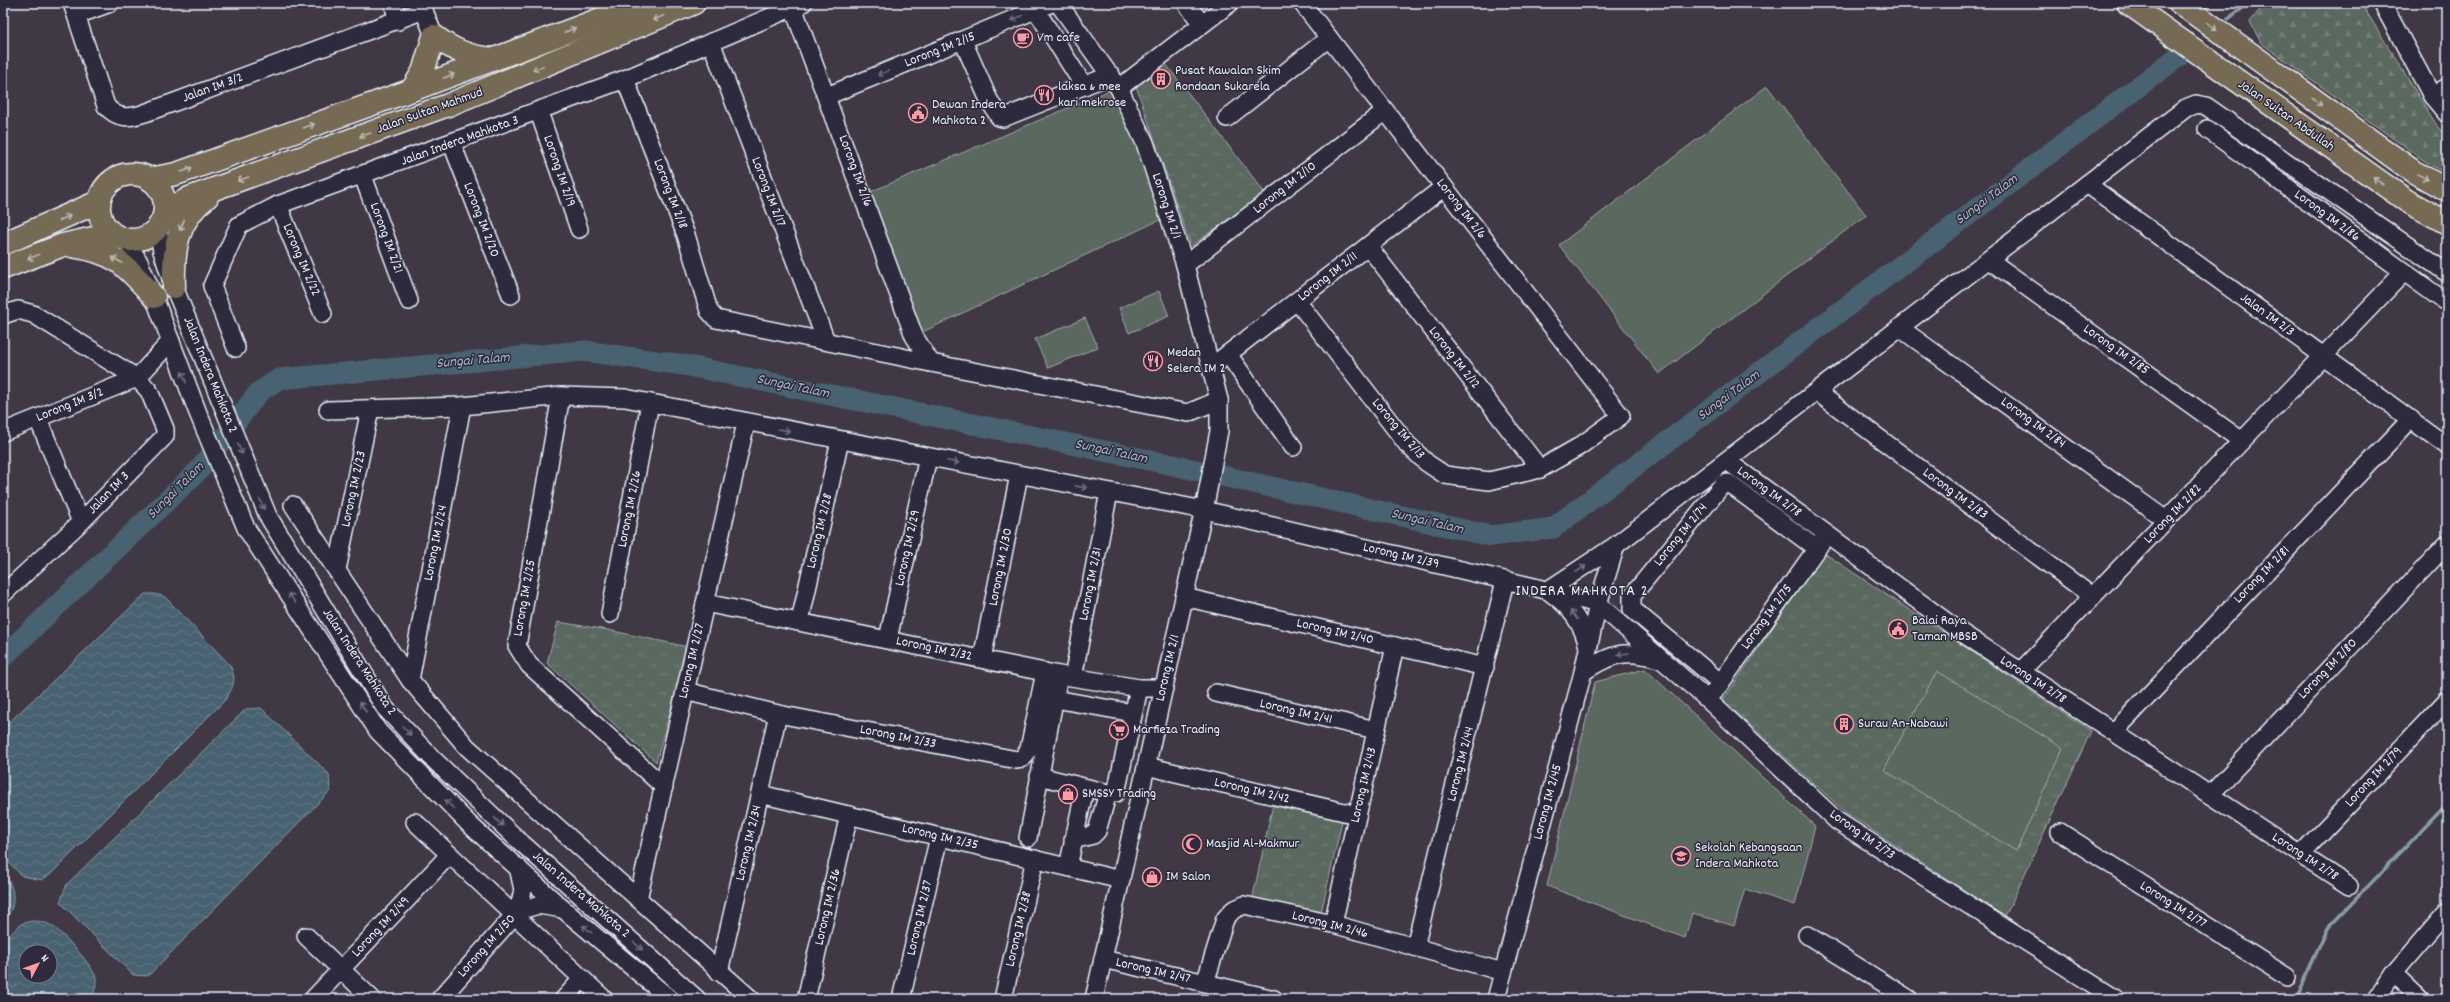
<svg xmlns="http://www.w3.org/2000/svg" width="2450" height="1002" font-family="Dekko,sans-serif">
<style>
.grass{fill:url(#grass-tufts);stroke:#a1acab}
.forest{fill:url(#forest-firs);stroke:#a1acab}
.pitch{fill:#5a685e;stroke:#a1acab}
.water{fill:url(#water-waves);stroke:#899ba7;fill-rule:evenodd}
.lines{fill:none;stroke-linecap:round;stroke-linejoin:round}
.stream{stroke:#899ba7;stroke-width:3.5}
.river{stroke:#496271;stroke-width:21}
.minor-casing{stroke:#e8f1f8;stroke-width:20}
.major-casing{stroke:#e8f1f8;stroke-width:25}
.minor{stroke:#2f2a3d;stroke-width:17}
.major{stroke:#776a54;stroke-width:22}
.oneway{stroke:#bbbbb6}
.oneway2{stroke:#70707e}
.labels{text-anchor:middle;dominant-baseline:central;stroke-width:3;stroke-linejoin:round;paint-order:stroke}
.poi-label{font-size:14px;fill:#e8f1f8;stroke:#2f2a3d;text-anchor:start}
.street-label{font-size:14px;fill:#e8f1f8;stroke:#2f2a3d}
.water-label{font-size:15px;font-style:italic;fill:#a8b8c2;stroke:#2f2a3d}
.quarter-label{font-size:16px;letter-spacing:1px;fill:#e8f1f8;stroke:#2f2a3d}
</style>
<defs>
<pattern id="grass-tufts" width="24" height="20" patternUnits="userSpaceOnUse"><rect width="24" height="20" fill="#5a685e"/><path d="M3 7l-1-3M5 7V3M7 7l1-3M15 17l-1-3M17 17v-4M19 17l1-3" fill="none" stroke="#727e76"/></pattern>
<pattern id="forest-firs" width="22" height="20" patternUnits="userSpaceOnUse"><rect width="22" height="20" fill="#5a685e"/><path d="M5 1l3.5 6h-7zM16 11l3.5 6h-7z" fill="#727e76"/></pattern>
<pattern id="water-waves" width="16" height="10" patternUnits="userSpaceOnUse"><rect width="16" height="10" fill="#496271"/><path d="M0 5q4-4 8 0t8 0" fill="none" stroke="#637986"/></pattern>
</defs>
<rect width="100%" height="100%" fill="#413845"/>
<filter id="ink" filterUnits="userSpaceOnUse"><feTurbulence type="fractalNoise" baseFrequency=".025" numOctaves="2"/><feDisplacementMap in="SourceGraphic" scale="8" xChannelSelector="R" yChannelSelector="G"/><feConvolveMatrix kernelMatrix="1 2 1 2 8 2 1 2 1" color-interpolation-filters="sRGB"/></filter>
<g filter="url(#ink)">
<g class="grass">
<polygon points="1165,63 1265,193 1191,246 1136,86"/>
<polygon points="1824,553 2091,731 2005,917 1845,812 1723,700"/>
<polygon points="558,622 608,630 688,647 656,762 547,663"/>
<polygon points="1273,804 1343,817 1320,917 1252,901"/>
</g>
<polygon class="forest" points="2265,3 2361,3 2439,129 2447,134 2447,174 2426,162 2261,43 2250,22"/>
<g class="pitch">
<polygon points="1120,86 1164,218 914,336 863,195"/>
<polygon points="1767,86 1866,215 1659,374 1559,245"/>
<polygon points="1159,291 1169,316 1129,333 1119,308"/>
<polygon points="1085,318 1098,347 1048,368 1035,339"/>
<polygon points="1645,669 1815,826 1795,905 1745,889 1734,926 1692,913 1685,938 1547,886 1595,682"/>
<polygon points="1937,671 2063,748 2016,851 1884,770"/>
</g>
<g class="water">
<path d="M145,594H155L165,597L230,665C237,680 234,686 225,700L52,873L42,880L22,876L3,856V728Z"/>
<polygon points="261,708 329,774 330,791 148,976 133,975 60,902 67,884 246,709"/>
<path d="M3,873C16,887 17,908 3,922Z"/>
<path d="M31,921C38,921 46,922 52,926C62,932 94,967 96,978C97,985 94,992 92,999H3V941L21,924ZM26,952H50V976H26Z"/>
</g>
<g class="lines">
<g class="stream">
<polyline points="2228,19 2249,3"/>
<polyline points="2295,999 2328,928 2447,804"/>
</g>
<polyline class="river" points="3,657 200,469 259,392 279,379 584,351 684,365 1173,465 1491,536 1553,528 2179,56"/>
<defs>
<g id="minor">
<path d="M72,3L106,106C118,120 130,118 145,113L424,10"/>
<polyline points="393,3 398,21"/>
<polyline points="421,3 434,36"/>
<polyline points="1058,3 1119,88 1145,143 1185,265 1219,400 1219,431 1206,500 1094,999"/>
<polyline points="1186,3 1202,24"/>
<polyline points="2382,3 2432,96 2447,114"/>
<polyline points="1036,10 1084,86"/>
<polyline points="77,15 110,3"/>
<polyline points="963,41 988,98 999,117 1003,118 1111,75"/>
<polyline points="711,42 826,341"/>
<polyline points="625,79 686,235 709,311 716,319 931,363 914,336 793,7"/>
<polyline points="1119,88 1230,3"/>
<polyline points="827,96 1052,3"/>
<polyline points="2432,96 2447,87"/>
<polyline points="539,112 579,229"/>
<polyline points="1227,118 1329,38"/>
<polyline points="2207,129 2447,303"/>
<polyline points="452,144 511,295"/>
<polyline points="363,176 409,301"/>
<polyline points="2087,184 2447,446"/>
<polyline points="278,205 323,314"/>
<polyline points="158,229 162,251 174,287 268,516 385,708 433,759 516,838 697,999"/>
<polyline points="127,241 139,262 154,297 198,413 246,528 378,731 469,824 563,909 670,999"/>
<polyline points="1368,246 1540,469"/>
<polyline points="1989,260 2242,441"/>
<polyline points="1185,265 1385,111"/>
<polyline points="1297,301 1407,444 1427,463 1445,475 1489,481 1540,469 1580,446 1621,416 1302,3"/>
<polyline points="3,315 18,310 33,314 137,378 149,391 165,429 165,436 81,522 3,594"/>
<polyline points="1900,328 2166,520"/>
<polyline points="236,348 212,286 239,225 278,205 625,79 803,3"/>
<polyline points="1228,354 1293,447"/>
<polyline points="931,363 1188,413 1219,400"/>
<polyline points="1211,367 1444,187"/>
<polyline points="1817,392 2093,597"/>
<polyline points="561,396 517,646 529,665 664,787"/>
<polyline points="328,410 462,406 561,396 625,398 1204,510 1530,586 1598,604 1708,700 1837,821 2116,999"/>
<polyline points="38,419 81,522"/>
<polyline points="3,432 137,378 171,341"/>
<polyline points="1727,461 1962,633 2349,886"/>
<polyline points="293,505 410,680 467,747 751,999"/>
<polyline points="337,570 370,409"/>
<polyline points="1548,590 1616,545 2186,108 2196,104 2206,106 2447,273"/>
<path d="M1551,593C1571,607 1583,624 1588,647"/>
<polyline points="1184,597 1485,667"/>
<polyline points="705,603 1059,675 1139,688 1164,688"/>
<polyline points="610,614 650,403"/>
<polyline points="800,621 840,440"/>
<polyline points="888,639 928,457"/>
<polyline points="982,659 1019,475"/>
<polyline points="2021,671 2404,272"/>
<path d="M1583,672C1612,653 1626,649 1659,659"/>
<polyline points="1073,677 1109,492"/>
<polyline points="410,680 462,406"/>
<polyline points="1721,683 1632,609 1632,596 1723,484 1728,483 1817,549"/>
<polyline points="685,691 778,714 1017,760 1023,758 1029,749 1045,672"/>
<polyline points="1714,692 1823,540"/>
<polyline points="1216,693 1376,730"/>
<polyline points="1055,699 1133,713"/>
<polyline points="2114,732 2411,419"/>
<polyline points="1146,766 1357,815"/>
<polyline points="1039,776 1108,793 1116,793 1139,688"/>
<polyline points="760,794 1121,880"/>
<polyline points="2210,795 2447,544"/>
<polyline points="415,822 604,999"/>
<polyline points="2060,832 2287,977"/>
<polyline points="1028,838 1059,675"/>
<polyline points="1073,840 1093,835 1097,831 1108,793"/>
<polyline points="2301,854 2447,700"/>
<polyline points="1068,867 1085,788"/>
<polyline points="638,899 746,423"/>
<polyline points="518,911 523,890 518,867"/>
<polyline points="1333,924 1395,646"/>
<polyline points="1807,935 1909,999"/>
<polyline points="306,936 372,999"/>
<polyline points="1415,947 1505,581"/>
<polyline points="1103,959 1274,999"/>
<polyline points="719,972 778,714"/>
<polyline points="2394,973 2421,999"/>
<polyline points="1205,983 1225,919 1233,910 1244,905 1333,924 1503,972"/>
<polyline points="313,999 449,855"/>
<polyline points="440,999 518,911 538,905 563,909"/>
<polyline points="564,999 582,979"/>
<polyline points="806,999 849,815"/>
<polyline points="901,999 939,837"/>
<polyline points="1003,999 1035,859"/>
<polyline points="1496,999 1583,672 1598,604 1616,545"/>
<polyline points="2377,999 2394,973 2447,911"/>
</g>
<g id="major">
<polyline points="2128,3 2407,201 2447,223"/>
<polyline points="2180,3 2414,172 2447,190"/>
<path d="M412,90L423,72L434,36C453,50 469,57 493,59"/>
<circle cx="132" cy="207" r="33"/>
<polyline points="149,179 176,174 412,90 643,3"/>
<polyline points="165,213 189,198 448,105 694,3"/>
<polyline points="3,244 98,202"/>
<path d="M72,246C116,252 126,266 154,297"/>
<polyline points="3,268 63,245 111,234"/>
<path d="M174,287C173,251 176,220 207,197"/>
</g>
</defs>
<use href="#minor" class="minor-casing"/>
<use href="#major" class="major-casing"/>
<use href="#minor" class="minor"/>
<use href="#major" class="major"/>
</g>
<defs><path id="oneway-shaft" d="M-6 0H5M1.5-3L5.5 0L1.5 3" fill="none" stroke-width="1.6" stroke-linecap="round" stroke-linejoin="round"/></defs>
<g class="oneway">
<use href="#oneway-shaft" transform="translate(658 18) rotate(157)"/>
<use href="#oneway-shaft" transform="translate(2212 26) rotate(35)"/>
<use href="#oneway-shaft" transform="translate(570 30) rotate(-21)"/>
<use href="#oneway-shaft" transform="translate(538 68) rotate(157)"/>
<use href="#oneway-shaft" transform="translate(449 76) rotate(-21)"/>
<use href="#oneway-shaft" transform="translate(2317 102) rotate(36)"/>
<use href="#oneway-shaft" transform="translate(309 126) rotate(-20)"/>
<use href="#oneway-shaft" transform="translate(365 135) rotate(160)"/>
<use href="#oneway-shaft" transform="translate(187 170) rotate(-20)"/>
<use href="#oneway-shaft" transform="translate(2423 177) rotate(29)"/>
<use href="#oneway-shaft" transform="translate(243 179) rotate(160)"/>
<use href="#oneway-shaft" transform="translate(2378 181) rotate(-145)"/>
<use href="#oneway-shaft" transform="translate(65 218) rotate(-25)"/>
<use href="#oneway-shaft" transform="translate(182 225) rotate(113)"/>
<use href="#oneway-shaft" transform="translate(33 257) rotate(159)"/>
<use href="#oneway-shaft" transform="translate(117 260) rotate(-150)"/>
</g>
<g class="oneway2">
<use href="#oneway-shaft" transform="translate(1017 18) rotate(157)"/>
<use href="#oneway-shaft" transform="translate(883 73) rotate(158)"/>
<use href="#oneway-shaft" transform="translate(184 377) rotate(-111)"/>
<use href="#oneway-shaft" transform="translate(784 430) rotate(10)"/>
<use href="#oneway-shaft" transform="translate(240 449) rotate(68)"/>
<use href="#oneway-shaft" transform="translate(953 462) rotate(12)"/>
<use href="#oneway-shaft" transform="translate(1081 487) rotate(11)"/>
<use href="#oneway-shaft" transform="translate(262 504) rotate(67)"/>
<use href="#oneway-shaft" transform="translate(1581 569) rotate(-33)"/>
<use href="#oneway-shaft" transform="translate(292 598) rotate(-123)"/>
<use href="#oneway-shaft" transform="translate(1574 615) rotate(-128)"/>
<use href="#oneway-shaft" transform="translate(1623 654) rotate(171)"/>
<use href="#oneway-shaft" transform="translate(363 707) rotate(-123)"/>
<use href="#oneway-shaft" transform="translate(407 731) rotate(47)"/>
<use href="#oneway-shaft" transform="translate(449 804) rotate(-135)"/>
<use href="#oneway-shaft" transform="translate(499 822) rotate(44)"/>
<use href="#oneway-shaft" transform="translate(587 929) rotate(-140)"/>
<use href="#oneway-shaft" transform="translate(638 946) rotate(42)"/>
</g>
</g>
<defs>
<symbol id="cafe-ring" viewBox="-11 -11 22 22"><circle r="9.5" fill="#2f2a3d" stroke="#ff9aa2" stroke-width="1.5"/><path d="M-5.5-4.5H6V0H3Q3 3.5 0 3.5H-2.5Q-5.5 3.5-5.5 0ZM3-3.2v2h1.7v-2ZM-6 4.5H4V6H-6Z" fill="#ff9aa2"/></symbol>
<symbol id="building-ring" viewBox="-11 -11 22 22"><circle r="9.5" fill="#2f2a3d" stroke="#ff9aa2" stroke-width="1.5"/><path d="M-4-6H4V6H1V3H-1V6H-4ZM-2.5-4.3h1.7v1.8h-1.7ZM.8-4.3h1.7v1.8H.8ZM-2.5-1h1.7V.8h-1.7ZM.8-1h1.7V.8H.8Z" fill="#ff9aa2"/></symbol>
<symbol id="restaurant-ring" viewBox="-11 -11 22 22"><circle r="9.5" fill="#2f2a3d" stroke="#ff9aa2" stroke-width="1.5"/><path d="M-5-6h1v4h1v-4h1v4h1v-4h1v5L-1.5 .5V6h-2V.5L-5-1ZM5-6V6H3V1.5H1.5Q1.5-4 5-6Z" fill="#ff9aa2"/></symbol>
<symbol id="civic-ring" viewBox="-11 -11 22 22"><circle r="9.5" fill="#2f2a3d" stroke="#ff9aa2" stroke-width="1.5"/><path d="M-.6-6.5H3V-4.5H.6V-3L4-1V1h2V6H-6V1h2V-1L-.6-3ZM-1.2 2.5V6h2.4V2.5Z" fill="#ff9aa2"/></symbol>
<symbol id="supermarket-ring" viewBox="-11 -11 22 22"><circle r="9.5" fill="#2f2a3d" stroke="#ff9aa2" stroke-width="1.5"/><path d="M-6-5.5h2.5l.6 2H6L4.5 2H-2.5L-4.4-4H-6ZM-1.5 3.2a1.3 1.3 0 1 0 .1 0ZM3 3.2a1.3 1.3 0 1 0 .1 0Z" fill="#ff9aa2"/></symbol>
<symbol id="shop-ring" viewBox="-11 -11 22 22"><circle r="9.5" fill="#2f2a3d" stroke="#ff9aa2" stroke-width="1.5"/><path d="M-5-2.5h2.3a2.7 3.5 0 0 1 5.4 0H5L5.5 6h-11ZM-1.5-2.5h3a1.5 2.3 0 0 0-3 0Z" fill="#ff9aa2"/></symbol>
<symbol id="mosque-ring" viewBox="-11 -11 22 22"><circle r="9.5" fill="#2f2a3d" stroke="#ff9aa2" stroke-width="1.5"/><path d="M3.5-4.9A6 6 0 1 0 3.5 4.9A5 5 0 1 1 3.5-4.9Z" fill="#ff9aa2"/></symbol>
<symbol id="school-ring" viewBox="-11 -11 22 22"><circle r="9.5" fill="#2f2a3d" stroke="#ff9aa2" stroke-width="1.5"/><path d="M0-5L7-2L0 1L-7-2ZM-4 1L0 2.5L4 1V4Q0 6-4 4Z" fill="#ff9aa2"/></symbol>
</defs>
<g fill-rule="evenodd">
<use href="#cafe-ring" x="1012" y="27" width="22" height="22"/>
<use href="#building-ring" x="1150" y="68" width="22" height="22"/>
<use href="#restaurant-ring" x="1033" y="84" width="22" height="22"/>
<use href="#civic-ring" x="907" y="102" width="22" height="22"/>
<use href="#restaurant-ring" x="1142" y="350" width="22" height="22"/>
<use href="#civic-ring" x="1887" y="618" width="22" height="22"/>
<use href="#building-ring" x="1833" y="713" width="22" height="22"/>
<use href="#supermarket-ring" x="1108" y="719" width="22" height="22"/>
<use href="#shop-ring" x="1057" y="783" width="22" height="22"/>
<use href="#mosque-ring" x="1181" y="833" width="22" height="22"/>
<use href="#school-ring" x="1670" y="845" width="22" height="22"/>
<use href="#shop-ring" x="1141" y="866" width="22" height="22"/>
</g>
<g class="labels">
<g class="poi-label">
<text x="1037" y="38">Vm cafe</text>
<text x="1175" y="71">Pusat Kawalan Skim<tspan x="1175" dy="16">Rondaan Sukarela</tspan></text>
<text x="1058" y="87">laksa &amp; mee<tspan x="1058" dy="16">kari mekrose</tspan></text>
<text x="932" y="105">Dewan Indera<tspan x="932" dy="16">Mahkota 2</tspan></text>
<text x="1167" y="353">Medan<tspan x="1167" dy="16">Selera IM 2</tspan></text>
<text x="1912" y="621">Balai Raya<tspan x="1912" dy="16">Taman MBSB</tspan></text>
<text x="1858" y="724">Surau An-Nabawi</text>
<text x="1133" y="730">Marfieza Trading</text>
<text x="1082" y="794">SMSSY Trading</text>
<text x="1206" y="844">Masjid Al-Makmur</text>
<text x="1695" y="848">Sekolah Kebangsaan<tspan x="1695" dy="16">Indera Mahkota</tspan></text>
<text x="1166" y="877">IM Salon</text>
</g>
<g class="street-label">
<text transform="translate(940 50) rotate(-22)">Lorong IM 2/15</text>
<text transform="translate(213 88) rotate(-20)">Jalan IM 3/2</text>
<text transform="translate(430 111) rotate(-20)">Jalan Sultan Mahmud</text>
<text transform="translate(2286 116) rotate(35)">Jalan Sultan Abdullah</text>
<text transform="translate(460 141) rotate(-20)">Jalan Indera Mahkota 3</text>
<text transform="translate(559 171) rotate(71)">Lorong IM 2/19</text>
<text transform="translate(855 171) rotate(70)">Lorong IM 2/16</text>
<text transform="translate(1285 188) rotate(-38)">Lorong IM 2/10</text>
<text transform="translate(768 192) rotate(69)">Lorong IM 2/17</text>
<text transform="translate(670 194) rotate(69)">Lorong IM 2/18</text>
<text transform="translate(1166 206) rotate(72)">Lorong IM 2/1</text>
<text transform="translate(1461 209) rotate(52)">Lorong IM 2/6</text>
<text transform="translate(2327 216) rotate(36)">Lorong IM 2/86</text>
<text transform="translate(481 220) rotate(69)">Lorong IM 2/20</text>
<text transform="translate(386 238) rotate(70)">Lorong IM 2/21</text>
<text transform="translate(301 260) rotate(67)">Lorong IM 2/22</text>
<text transform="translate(1328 277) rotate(-38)">Lorong IM 2/11</text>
<text transform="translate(2267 315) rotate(36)">Jalan IM 2/3</text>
<text transform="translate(2116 350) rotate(35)">Lorong IM 2/85</text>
<text transform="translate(1454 358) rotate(52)">Lorong IM 2/12</text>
<text transform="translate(210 375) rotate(68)">Jalan Indera Mahkota 2</text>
<text transform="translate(70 405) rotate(-22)">Lorong IM 3/2</text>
<text transform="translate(2033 423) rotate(36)">Lorong IM 2/84</text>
<text transform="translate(1398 429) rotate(50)">Lorong IM 2/13</text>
<text transform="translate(354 489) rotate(-78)">Lorong IM 2/23</text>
<text transform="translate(1769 492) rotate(36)">Lorong IM 2/78</text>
<text transform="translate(109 493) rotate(-46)">Jalan IM 3</text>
<text transform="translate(1955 494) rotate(36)">Lorong IM 2/83</text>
<text transform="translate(630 509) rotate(-79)">Lorong IM 2/26</text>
<text transform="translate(2173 514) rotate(-46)">Lorong IM 2/82</text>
<text transform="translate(820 531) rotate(-77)">Lorong IM 2/28</text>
<text transform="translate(1681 535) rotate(-51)">Lorong IM 2/74</text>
<text transform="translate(436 543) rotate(-79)">Lorong IM 2/24</text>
<text transform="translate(908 548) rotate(-78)">Lorong IM 2/29</text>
<text transform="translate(1401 556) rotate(13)">Lorong IM 2/39</text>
<text transform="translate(1001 567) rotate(-79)">Lorong IM 2/30</text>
<text transform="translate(2262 575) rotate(-46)">Lorong IM 2/81</text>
<text transform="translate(1091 584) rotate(-79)">Lorong IM 2/31</text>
<text transform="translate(525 598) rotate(-80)">Lorong IM 2/25</text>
<text transform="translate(1767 617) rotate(-54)">Lorong IM 2/75</text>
<text transform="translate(1335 632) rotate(13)">Lorong IM 2/40</text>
<text transform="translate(934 649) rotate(12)">Lorong IM 2/32</text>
<text transform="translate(692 661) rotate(-77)">Lorong IM 2/27</text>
<text transform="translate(359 662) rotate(57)">Jalan Indera Mahkota 2</text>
<text transform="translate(1168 668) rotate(-77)">Lorong IM 2/1</text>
<text transform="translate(2328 669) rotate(-46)">Lorong IM 2/80</text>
<text transform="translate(2033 680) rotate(33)">Lorong IM 2/78</text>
<text transform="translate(1296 712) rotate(13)">Lorong IM 2/41</text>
<text transform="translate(898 737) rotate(11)">Lorong IM 2/33</text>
<text transform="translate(1461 764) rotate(-76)">Lorong IM 2/44</text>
<text transform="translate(2374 777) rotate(-47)">Lorong IM 2/79</text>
<text transform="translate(1364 785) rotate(-77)">Lorong IM 2/43</text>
<text transform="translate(1252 791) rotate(13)">Lorong IM 2/42</text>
<text transform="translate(1548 802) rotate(-75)">Lorong IM 2/45</text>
<text transform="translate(1862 835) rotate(35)">Lorong IM 2/73</text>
<text transform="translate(940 837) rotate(13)">Lorong IM 2/35</text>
<text transform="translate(749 843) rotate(-77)">Lorong IM 2/34</text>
<text transform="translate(2305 857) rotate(33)">Lorong IM 2/78</text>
<text transform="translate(581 895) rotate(41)">Jalan Indera Mahkota 2</text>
<text transform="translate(2173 905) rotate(32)">Lorong IM 2/77</text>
<text transform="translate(828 907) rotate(-77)">Lorong IM 2/36</text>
<text transform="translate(920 918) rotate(-77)">Lorong IM 2/37</text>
<text transform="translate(1330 925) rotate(14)">Lorong IM 2/46</text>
<text transform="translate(381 927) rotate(-47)">Lorong IM 2/49</text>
<text transform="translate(1019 929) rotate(-77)">Lorong IM 2/38</text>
<text transform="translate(487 946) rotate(-48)">Lorong IM 2/50</text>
<text transform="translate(1153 971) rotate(13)">Lorong IM 2/47</text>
</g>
<g class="water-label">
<text transform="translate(1987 200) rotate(-37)">Sungai Talam</text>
<text transform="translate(473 361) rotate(-5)">Sungai Talam</text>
<text transform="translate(793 387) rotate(12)">Sungai Talam</text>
<text transform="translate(1729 396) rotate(-37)">Sungai Talam</text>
<text transform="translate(1111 452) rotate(12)">Sungai Talam</text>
<text transform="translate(176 491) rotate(-45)">Sungai Talam</text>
<text transform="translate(1427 522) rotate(13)">Sungai Talam</text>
</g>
<g class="quarter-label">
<text x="1582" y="591">INDERA MAHKOTA 2</text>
</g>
</g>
<rect width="2450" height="1002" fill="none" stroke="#2f2a3d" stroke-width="16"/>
<rect x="8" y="8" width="2434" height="986" fill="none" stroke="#e8f1f8" stroke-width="1.5" filter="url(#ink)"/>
<g transform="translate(38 964) rotate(49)"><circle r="19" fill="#2f2a3d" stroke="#797a88"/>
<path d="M0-3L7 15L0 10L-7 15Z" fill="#ff9aa2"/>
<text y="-6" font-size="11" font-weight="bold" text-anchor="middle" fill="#e8f1f8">N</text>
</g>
</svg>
